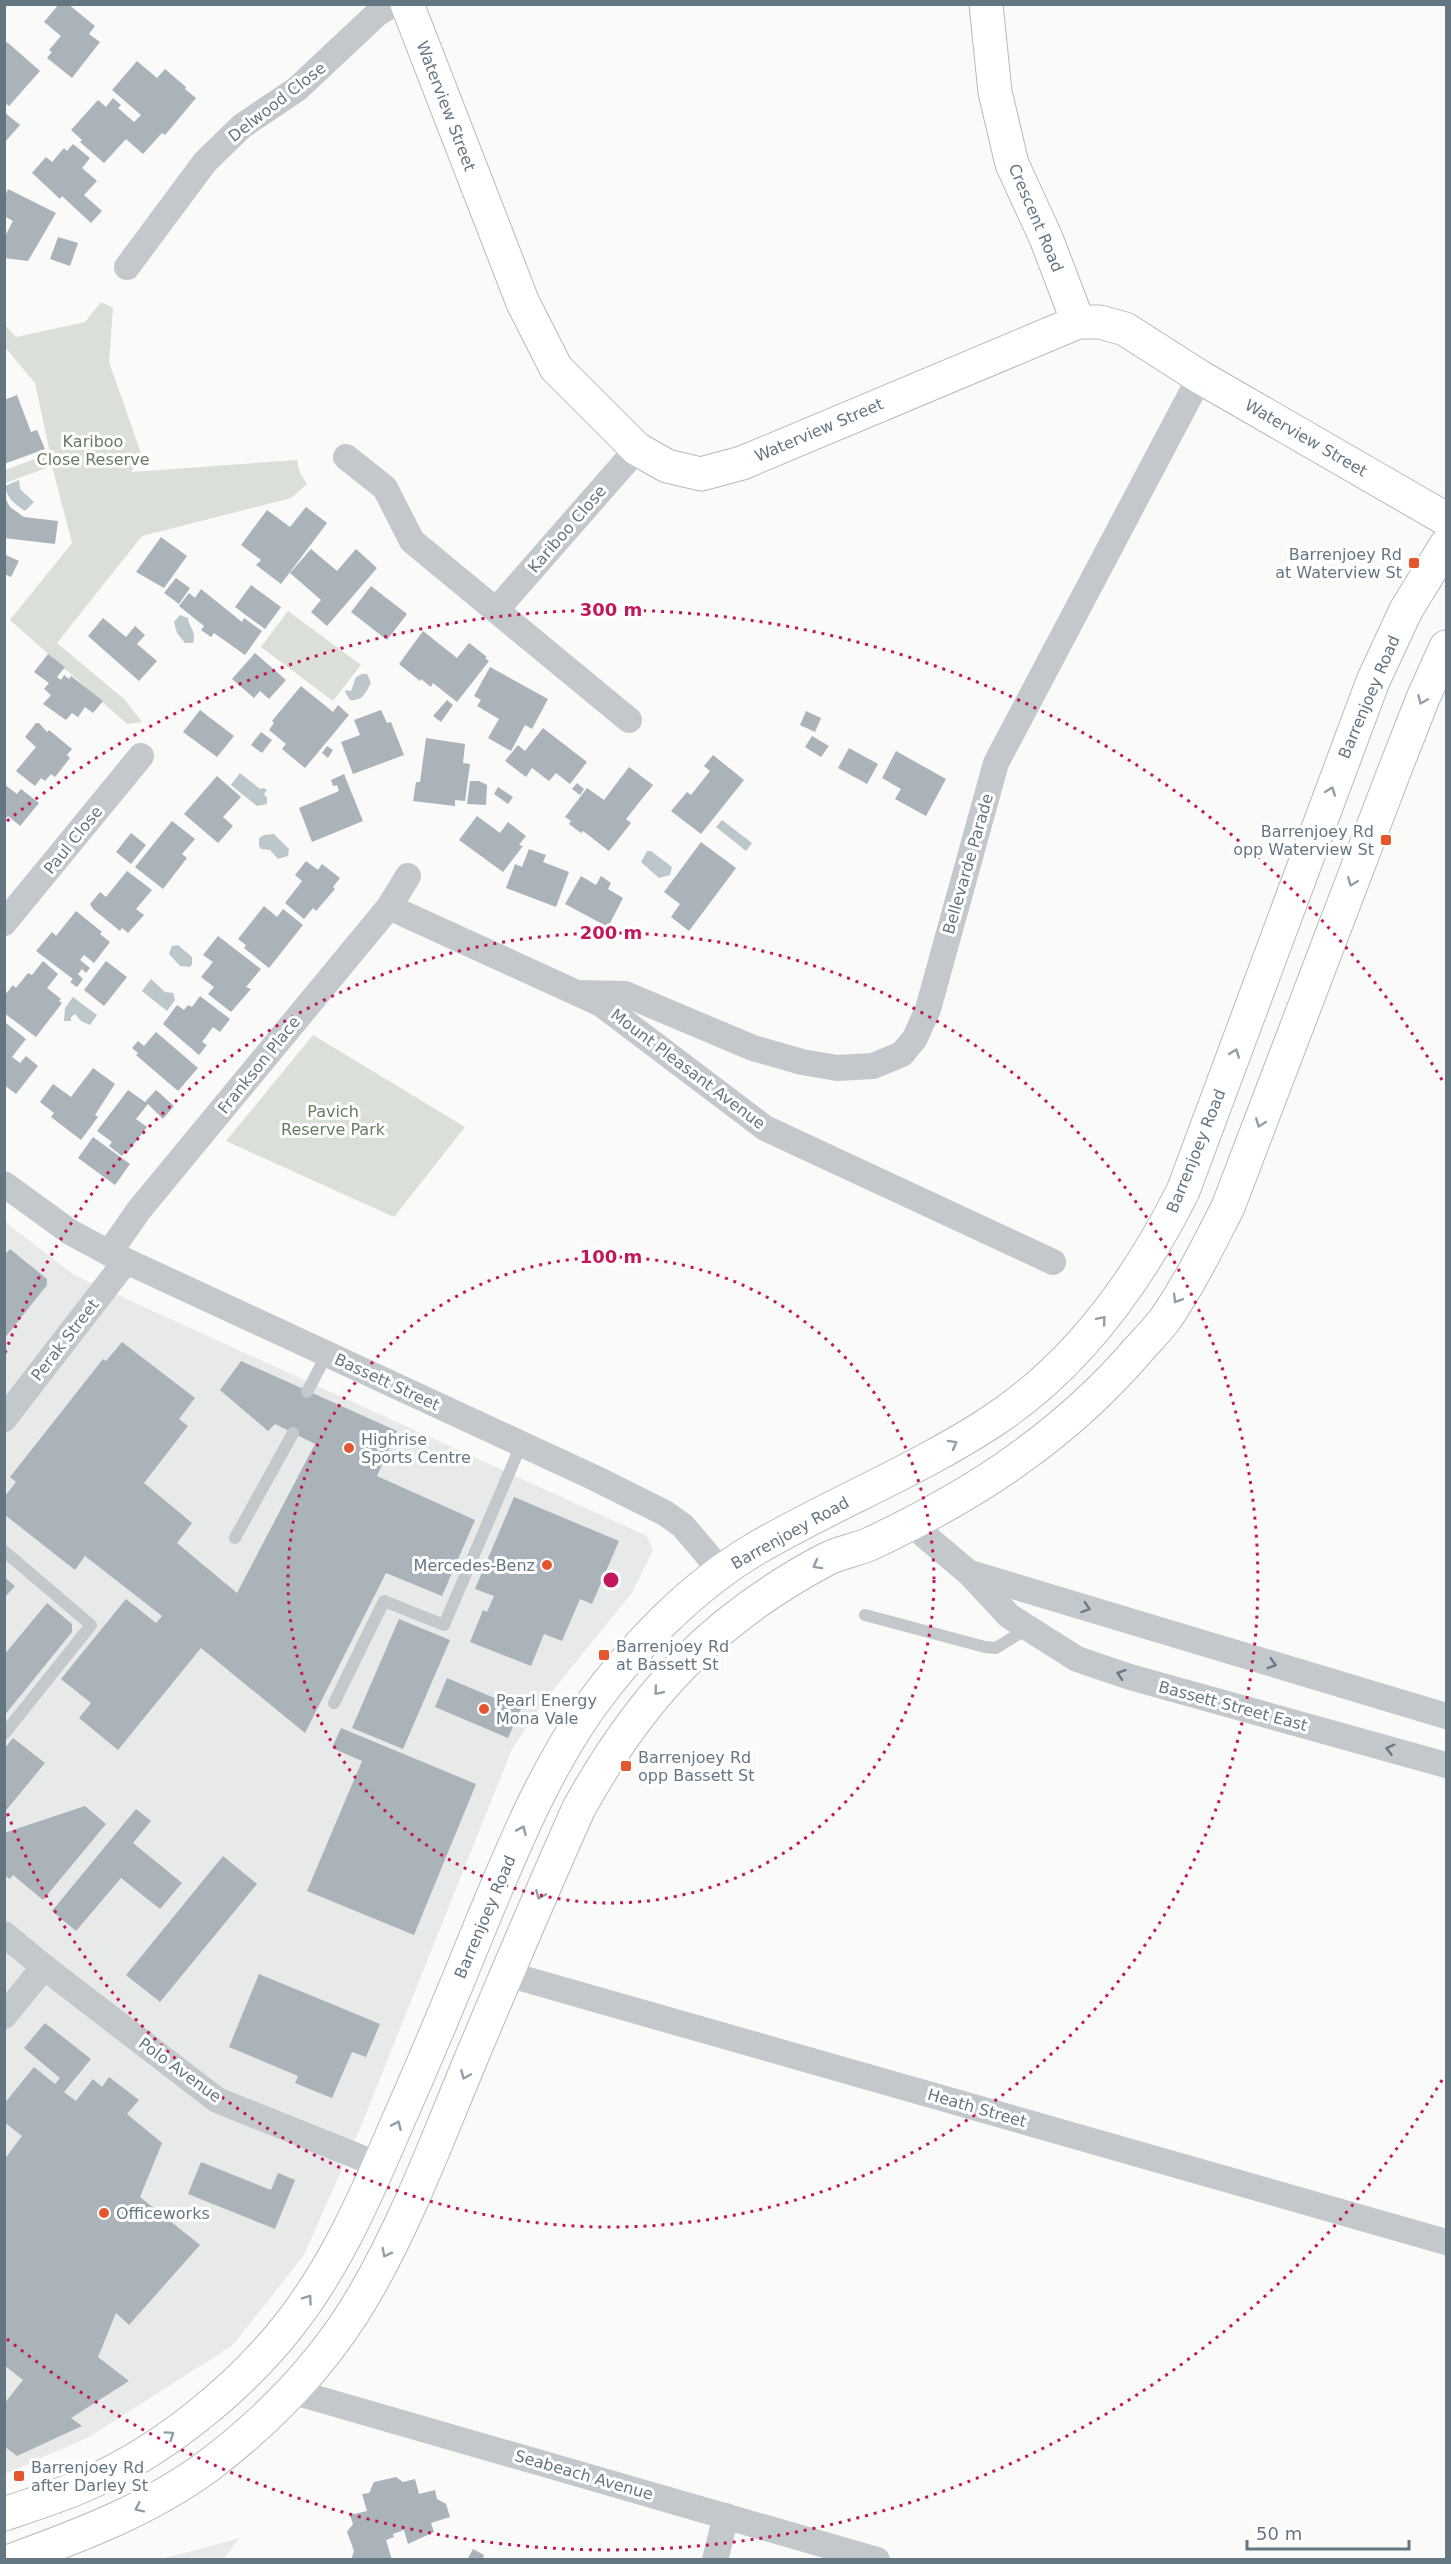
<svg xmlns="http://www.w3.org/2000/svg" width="1451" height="2564" font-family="'DejaVu Sans',sans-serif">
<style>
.built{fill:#e8e9e9}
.green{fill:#dadfd7}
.water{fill:#bbc7cb}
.building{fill:#aab3b9}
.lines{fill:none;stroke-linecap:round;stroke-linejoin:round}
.secondary-casing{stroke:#b3babf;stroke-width:35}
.primary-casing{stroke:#b5babe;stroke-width:35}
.lane{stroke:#c3c8cc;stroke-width:12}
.street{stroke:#c3c8cc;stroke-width:26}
.secondary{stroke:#fff;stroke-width:33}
.primary{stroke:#fff;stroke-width:33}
.oneway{stroke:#939fa8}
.oneway2{stroke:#6a7a87}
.ring{fill:none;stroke:#c2185b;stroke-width:3;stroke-dasharray:3 6}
.poi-dot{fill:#e4572e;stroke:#fff;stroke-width:2}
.labels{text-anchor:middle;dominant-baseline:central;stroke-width:6;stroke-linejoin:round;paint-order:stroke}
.street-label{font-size:16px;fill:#657683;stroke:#fff}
.park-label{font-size:16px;fill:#687a64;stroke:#fff}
.poi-label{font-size:16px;fill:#657683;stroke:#fff;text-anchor:start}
.centre{fill:#c2185b;stroke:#fff;stroke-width:3}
.ring-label{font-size:18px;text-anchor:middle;font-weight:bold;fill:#c2185b;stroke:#fff;stroke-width:6;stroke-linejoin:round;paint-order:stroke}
</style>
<rect width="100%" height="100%" fill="#fafaf8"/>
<g class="built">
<polygon points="4,1221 74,1275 647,1536 653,1550 632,1593 544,1701 512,1749 361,2126 304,2255 233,2345 89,2437 5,2474"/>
<polygon points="240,2538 223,2559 160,2559 200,2549"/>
</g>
<g class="green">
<polygon points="101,302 113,308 109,362 142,456 131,472 297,460 300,473 307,484 291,498 142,536 57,643 125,700 142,722 127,724 10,620 72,543 52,466 5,483 5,470 50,453 35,383 5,347 4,324 16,337 85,322"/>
<polygon points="288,611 361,665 333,701 261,647"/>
<polygon points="313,1035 465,1127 394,1217 226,1141"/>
</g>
<g class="water">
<path d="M19,480L20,489L34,502L25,511C15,504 7,499 5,486Z"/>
<path d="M180,615L188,618C189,628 197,631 193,643H185L177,633L174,622Z"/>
<path d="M362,674H367L371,683C366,692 362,702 350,700L345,692L346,690L351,691L356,677Z"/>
<polygon points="240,773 260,789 264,788 267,790 264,794 267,798 267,804 257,806 231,785"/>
<polygon points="722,820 752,843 746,851 716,827"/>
<polygon points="274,834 289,849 288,856 278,859 270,850 261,849 259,846 259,838 264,835"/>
<polygon points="647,851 651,851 672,867 670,875 659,878 641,862"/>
<polygon points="178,945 192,957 192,964 190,967 180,966 169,954 172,946"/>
<polygon points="151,979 165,992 173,993 175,1000 167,1011 142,991"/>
<polygon points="73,997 97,1015 90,1025 81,1021 75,1014 71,1017 71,1021 64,1021 65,1008"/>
</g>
<g class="building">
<polygon points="59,4 68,4 95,26 89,34 100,42 72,78 47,58 52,52 49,50 61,36 44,22"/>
<polygon points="7,42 40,71 9,106 4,102 4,46"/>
<polygon points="137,61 157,78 165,69 186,87 185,89 196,98 165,135 162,133 143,154 126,139 104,163 80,142 82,140 71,130 98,100 106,107 113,98 121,105 118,108 134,122 141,115 112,90"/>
<polygon points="4,112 20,125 4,143"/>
<polygon points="73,144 90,158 82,168 97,181 84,195 102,211 91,223 62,196 60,199 32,173 46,157 52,162 64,148 67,151"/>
<polygon points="8,189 56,213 28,261 4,258 4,238 13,221 4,216 4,197"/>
<polygon points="58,237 78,243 70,266 50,259"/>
<polygon points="17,395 31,432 37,430 45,449 4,464 4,400"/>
<polygon points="4,496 10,507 24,517 58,521 55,544 4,538"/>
<polygon points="306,507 327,523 281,584 256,565 261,560 241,545 267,510 290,527"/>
<polygon points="161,537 187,556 164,588 136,572"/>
<polygon points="311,549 337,571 356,549 377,568 327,626 311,612 321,600 290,573"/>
<polygon points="4,554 19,561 11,577 4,574"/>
<polygon points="176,578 190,588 179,604 164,593"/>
<polygon points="251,585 281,607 265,629 235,607"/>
<polygon points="371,586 407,614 387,640 351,612"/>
<polygon points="201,589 242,622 244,618 262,631 245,655 214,633 211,637 201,630 204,626 179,606 189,593 195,598"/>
<polygon points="103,618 126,637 135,626 145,635 137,644 157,661 139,681 88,636"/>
<polygon points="423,631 457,658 469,643 487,657 485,658 489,661 457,702 433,683 431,687 421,679 420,681 399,664"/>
<polygon points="255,653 286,680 269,699 260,691 254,698 232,679"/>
<polygon points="48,654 65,667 57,677 61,680 64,675 69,679 71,676 103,701 93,713 85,707 78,717 72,713 66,720 43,704 51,695 44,689 49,683 34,672"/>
<polygon points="490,667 548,699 532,729 525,725 511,751 488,738 499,719 477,706 481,700 474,696"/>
<polygon points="301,686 333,712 338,705 349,715 305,768 282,749 286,744 269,730 274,723 272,721"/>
<polygon points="447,700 453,705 441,722 433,716"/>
<polygon points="200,710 234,736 217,757 183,732"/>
<polygon points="381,710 387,723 391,722 404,755 353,774 341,742 360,735 354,720"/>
<polygon points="806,711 821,718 815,732 800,725"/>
<polygon points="36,723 39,723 47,732 49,730 72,749 67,755 70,758 55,777 51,774 45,781 41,778 35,786 16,771 36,747 25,737"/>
<polygon points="543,728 587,762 570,784 556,773 549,781 532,768 526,777 505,761 518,745 525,751"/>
<polygon points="261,732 272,740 262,753 251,745"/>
<polygon points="812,736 829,746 821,757 805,747"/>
<polygon points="426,738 465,744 463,763 470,764 465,801 455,800 455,806 413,801 416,782 420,782"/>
<polygon points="327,746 333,750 328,758 322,753"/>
<polygon points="849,748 878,764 867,784 838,768"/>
<polygon points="896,751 946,779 926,816 895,799 901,789 882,778"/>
<polygon points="713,755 744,780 701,834 671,811 687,792 691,795 710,771 704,766"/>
<polygon points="629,767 653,785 626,819 631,823 609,851 583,831 581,833 569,824 571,821 565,817 587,788 604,800"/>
<polygon points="344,774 363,821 312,842 299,808 339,791 337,785 333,786 331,780"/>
<polygon points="217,776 241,797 223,817 233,826 218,843 184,814"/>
<polygon points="470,781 479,781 487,785 486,805 467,804"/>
<polygon points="577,783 584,789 580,795 572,789"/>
<polygon points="4,784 17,794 21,789 39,803 20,826 8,816 4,820"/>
<polygon points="498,787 513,797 508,804 494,794"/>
<polygon points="477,816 500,833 508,822 526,836 519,845 523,846 503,872 459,840"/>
<polygon points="172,821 195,839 182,854 187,858 163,889 135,867"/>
<polygon points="131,833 146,845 131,864 116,852"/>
<polygon points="701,842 736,868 689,931 671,917 680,904 664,892"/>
<polygon points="529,849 546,855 543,862 569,872 556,907 506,888 515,864 522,867"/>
<polygon points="306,861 318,870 322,864 340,878 333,887 335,889 316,911 313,908 304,919 285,903 302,881 295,875"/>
<polygon points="127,871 152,890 136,909 144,915 128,933 122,928 120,931 93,909 90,904 100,892 106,897"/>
<polygon points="581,876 596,885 601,876 611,883 608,889 623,898 608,927 565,904"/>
<polygon points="264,906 277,917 283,909 303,925 269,968 244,948 246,945 238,939"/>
<polygon points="76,911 102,932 100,934 110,942 94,963 84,955 80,960 90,968 86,973 82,969 78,974 83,979 77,987 70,982 73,979 36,951 52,932 56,936"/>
<polygon points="218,936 261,969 246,987 251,989 231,1012 208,994 214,987 201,977 213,962 203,955"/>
<polygon points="43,961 58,974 47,988 61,999 59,1001 62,1003 36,1037 4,1013 4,996 13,985 16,988 28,973 32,975"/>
<polygon points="106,961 127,977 104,1006 84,990"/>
<polygon points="200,996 230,1019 220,1032 213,1027 202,1042 207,1045 199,1055 163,1024 177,1005 184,1010 188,1005 192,1007"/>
<polygon points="6,1023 26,1039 12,1057 20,1063 26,1056 38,1066 16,1094 4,1085"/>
<polygon points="156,1032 198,1068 178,1091 136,1055 138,1053 132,1048 138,1041 144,1046"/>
<polygon points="93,1068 115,1084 95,1115 98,1117 81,1140 51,1117 54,1113 40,1102 53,1084 71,1097"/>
<polygon points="128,1090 145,1102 156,1090 174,1106 163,1119 148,1104 136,1119 147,1127 127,1153 125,1152 122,1156 109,1146 112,1142 97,1131"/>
<polygon points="93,1137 130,1164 115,1185 78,1158"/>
<polygon points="10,1249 47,1279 47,1285 4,1339 4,1256"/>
<polygon points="122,1342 195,1398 179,1419 188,1426 144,1483 192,1523 177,1543 237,1593 315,1444 275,1424 268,1431 220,1390 241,1361 397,1431 377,1476 475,1520 442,1596 386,1573 305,1733 201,1648 118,1750 79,1718 91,1703 61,1679 126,1599 156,1623 162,1616 85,1556 75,1570 5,1515 5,1496 16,1482 10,1477 103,1359 106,1361"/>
<polygon points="514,1497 619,1541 592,1604 580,1599 562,1641 544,1634 531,1666 470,1642 483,1610 487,1612 494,1596 475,1589"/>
<polygon points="4,1577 15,1586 4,1598"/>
<polygon points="47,1603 72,1624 72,1632 4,1716 4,1655"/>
<polygon points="399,1619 450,1640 403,1749 352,1728"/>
<polygon points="447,1678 521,1709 508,1738 435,1707"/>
<polygon points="341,1728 476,1784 414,1935 307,1891 362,1761 332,1748"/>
<polygon points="13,1738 45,1763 4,1813 4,1749"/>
<polygon points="85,1806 106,1824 43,1900 13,1875 10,1879 4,1875 4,1833"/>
<polygon points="136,1809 151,1821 133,1843 182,1883 160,1909 121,1878 76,1931 52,1911"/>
<polygon points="223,1856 257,1884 160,2002 126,1975"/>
<polygon points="259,1974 380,2024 366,2057 352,2052 332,2098 295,2083 298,2076 229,2047"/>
<polygon points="45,2023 91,2059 64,2092 76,2101 93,2079 102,2087 109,2077 139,2100 127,2114 162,2143 140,2197 200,2245 129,2325 116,2313 98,2357 129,2381 71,2418 82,2426 17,2456 4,2446 4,2404 23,2380 4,2365 4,2160 22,2136 4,2122 4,2104 34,2067 55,2084 60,2078 24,2048"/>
<polygon points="201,2162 271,2190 278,2173 295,2180 275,2229 188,2194"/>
<polygon points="396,2477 403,2482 415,2479 419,2494 435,2490 437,2499 446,2504 450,2517 431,2523 434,2532 408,2544 404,2530 393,2534 394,2537 386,2540 392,2560 351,2560 354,2551 347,2532 353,2524 350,2515 367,2511 362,2494 369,2493 374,2482"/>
<polygon points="473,2549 484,2555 482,2560 467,2560"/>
</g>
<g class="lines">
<defs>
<g id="secondary">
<polyline points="407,4 523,303 556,368 637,449 667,466 701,474 742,463 1078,322 1100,322 1125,329 1200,377 1446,519"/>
<polyline points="986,4 995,92 1012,164 1046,238 1078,322"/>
</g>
<g id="primary">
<path d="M4,2514C34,2504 63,2495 91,2482C163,2450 237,2390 286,2329C332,2272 363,2203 392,2135C423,2065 453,1994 482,1922C513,1848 543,1774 589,1708C633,1647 690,1588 755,1549C832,1504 916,1471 991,1422C1077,1366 1138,1281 1183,1191L1373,681L1406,610L1446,545"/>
<path d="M13,2560C81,2535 150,2509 208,2466C270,2419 325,2362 364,2295C406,2223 436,2143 468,2066C504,1980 541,1893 579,1808C641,1696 712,1620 825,1560C840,1552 857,1550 872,1543C918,1521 977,1489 1018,1459C1063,1427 1103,1391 1139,1349C1148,1339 1158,1329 1166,1318C1190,1283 1209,1244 1228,1207L1394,772L1423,698L1446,647"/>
</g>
</defs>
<use href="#secondary" class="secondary-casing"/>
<use href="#primary" class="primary-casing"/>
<g class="lane">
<polyline points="307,1392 327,1354"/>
<polyline points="235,1538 293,1433"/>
<polyline points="4,1551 91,1625 4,1734"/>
<polyline points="865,1615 985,1647 996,1648 1026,1629"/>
<polyline points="334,1703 384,1601 444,1625 521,1445"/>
</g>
<g class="street">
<polyline points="127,267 205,162 242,126 297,89 378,13 393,4"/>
<polyline points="346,457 385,488 412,541 629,720"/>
<polyline points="497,609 637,449"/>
<polyline points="389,907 601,1004 765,1128 1053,1262"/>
<polyline points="4,923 141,756"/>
<polyline points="578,993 625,994 753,1048 802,1062 837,1068 873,1066 902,1054 915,1038 928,1009 996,763 1200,377"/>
<polyline points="4,1184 70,1232 109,1253 597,1479 665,1513 683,1526 722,1572"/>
<polyline points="109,1253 139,1210 389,907 408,876"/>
<polyline points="4,1419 126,1261"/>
<polyline points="915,1520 924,1535 969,1573 1009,1616 1077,1659 1130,1677 1446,1765"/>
<polyline points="970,1573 1446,1716"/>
<polyline points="4,1934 44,1967 217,2100 379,2165"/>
<polyline points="507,1974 1446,2242"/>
<polyline points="4,2016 44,1967"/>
<polyline points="291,2391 877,2560"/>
<polyline points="715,2560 726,2516"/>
</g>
<use href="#secondary" class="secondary"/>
<use href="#primary" class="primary"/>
</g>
<defs><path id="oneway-chevron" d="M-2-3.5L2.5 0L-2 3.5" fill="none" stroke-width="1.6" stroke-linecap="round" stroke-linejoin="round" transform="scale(1.5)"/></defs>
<g class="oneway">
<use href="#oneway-chevron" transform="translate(1422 700) rotate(113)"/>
<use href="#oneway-chevron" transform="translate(1331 791) rotate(-70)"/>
<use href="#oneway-chevron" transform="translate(1352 882) rotate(111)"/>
<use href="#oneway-chevron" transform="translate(1235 1053) rotate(-70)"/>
<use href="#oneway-chevron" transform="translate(1260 1123) rotate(111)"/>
<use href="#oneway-chevron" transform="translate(1177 1299) rotate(121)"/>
<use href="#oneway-chevron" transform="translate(1102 1320) rotate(-50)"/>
<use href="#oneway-chevron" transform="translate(953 1444) rotate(-29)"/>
<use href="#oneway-chevron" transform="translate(817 1565) rotate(151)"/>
<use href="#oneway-chevron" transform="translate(658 1691) rotate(130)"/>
<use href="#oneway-chevron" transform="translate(522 1830) rotate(-66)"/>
<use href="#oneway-chevron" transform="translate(540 1895) rotate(113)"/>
<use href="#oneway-chevron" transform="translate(465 2075) rotate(113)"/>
<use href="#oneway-chevron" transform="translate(397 2125) rotate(-66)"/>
<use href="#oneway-chevron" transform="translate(386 2253) rotate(117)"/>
<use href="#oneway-chevron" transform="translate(308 2299) rotate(-55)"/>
<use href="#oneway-chevron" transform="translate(170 2435) rotate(-35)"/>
<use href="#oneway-chevron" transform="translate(139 2508) rotate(154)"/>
</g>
<g class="oneway2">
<use href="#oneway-chevron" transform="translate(1086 1608) rotate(18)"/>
<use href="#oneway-chevron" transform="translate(1272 1664) rotate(17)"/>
<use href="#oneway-chevron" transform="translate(1121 1674) rotate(-161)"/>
<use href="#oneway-chevron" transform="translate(1390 1749) rotate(-165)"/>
</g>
<g class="ring">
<circle cx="611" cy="1580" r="323"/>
<path d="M5 1353A647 647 0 1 1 5 1807"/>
<path d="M1442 2080A970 970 0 0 1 7 2339M7 821A970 970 0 0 1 1442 1080"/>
</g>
<g class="poi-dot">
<rect x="1408" y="557" width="12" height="12" rx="3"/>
<rect x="1380" y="834" width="12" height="12" rx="3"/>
<circle cx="349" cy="1448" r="6"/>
<circle cx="547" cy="1565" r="6"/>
<rect x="598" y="1649" width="12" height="12" rx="3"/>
<circle cx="484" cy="1709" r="6"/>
<rect x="620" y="1760" width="12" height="12" rx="3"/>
<circle cx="104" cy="2213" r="6"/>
<rect x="13" y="2470" width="12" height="12" rx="3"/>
</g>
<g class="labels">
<g class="street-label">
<text transform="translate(277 102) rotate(-38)">Delwood Close</text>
<text transform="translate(446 106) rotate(69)">Waterview Street</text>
<text transform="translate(1036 218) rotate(67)">Crescent Road</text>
<text transform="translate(819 430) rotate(-23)">Waterview Street</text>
<text transform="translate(1306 438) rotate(30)">Waterview Street</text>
<text transform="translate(567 529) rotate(-49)">Kariboo Close</text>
<text transform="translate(1369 697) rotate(-67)">Barrenjoey Road</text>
<text transform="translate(73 840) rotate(-51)">Paul Close</text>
<text transform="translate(968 864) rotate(-74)">Bellevarde Parade</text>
<text transform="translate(259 1065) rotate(-51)">Frankson Place</text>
<text transform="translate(688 1069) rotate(37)">Mount Pleasant Avenue</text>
<text transform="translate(1196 1151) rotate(-68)">Barrenjoey Road</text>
<text transform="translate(65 1340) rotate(-52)">Perak Street</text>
<text transform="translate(387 1382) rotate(25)">Bassett Street</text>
<text transform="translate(790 1533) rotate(-29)">Barrenjoey Road</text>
<text transform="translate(1233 1706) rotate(15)">Bassett Street East</text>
<text transform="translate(485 1917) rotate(-67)">Barrenjoey Road</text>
<text transform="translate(180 2070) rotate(36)">Polo Avenue</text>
<text transform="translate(977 2108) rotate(16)">Heath Street</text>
<text transform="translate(584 2475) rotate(16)">Seabeach Avenue</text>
</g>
<g class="park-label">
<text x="93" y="441">Kariboo<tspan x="93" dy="18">Close Reserve</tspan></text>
<text x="333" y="1111">Pavich<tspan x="333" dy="18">Reserve Park</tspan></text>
</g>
<g class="poi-label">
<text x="1402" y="554" text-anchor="end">Barrenjoey Rd<tspan x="1402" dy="18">at Waterview St</tspan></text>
<text x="1374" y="831" text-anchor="end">Barrenjoey Rd<tspan x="1374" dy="18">opp Waterview St</tspan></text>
<text x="361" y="1439">Highrise<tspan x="361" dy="18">Sports Centre</tspan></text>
<text x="535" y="1565" text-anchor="end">Mercedes-Benz</text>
<text x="616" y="1646">Barrenjoey Rd<tspan x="616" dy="18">at Bassett St</tspan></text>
<text x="496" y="1700">Pearl Energy<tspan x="496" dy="18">Mona Vale</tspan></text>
<text x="638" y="1757">Barrenjoey Rd<tspan x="638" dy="18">opp Bassett St</tspan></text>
<text x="116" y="2213">Officeworks</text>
<text x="31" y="2467">Barrenjoey Rd<tspan x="31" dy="18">after Darley St</tspan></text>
</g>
</g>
<circle cx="611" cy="1580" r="9" class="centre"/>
<g class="ring-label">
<text x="611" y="616">300 m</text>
<text x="611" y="939">200 m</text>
<text x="611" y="1263">100 m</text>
</g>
<rect width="1451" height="2564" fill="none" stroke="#657683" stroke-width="12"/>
<path d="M1247 2540v9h162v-9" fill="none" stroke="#657683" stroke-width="3"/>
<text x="1256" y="2540" font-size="18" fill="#657683" stroke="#ffffff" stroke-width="4.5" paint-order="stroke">50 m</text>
</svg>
